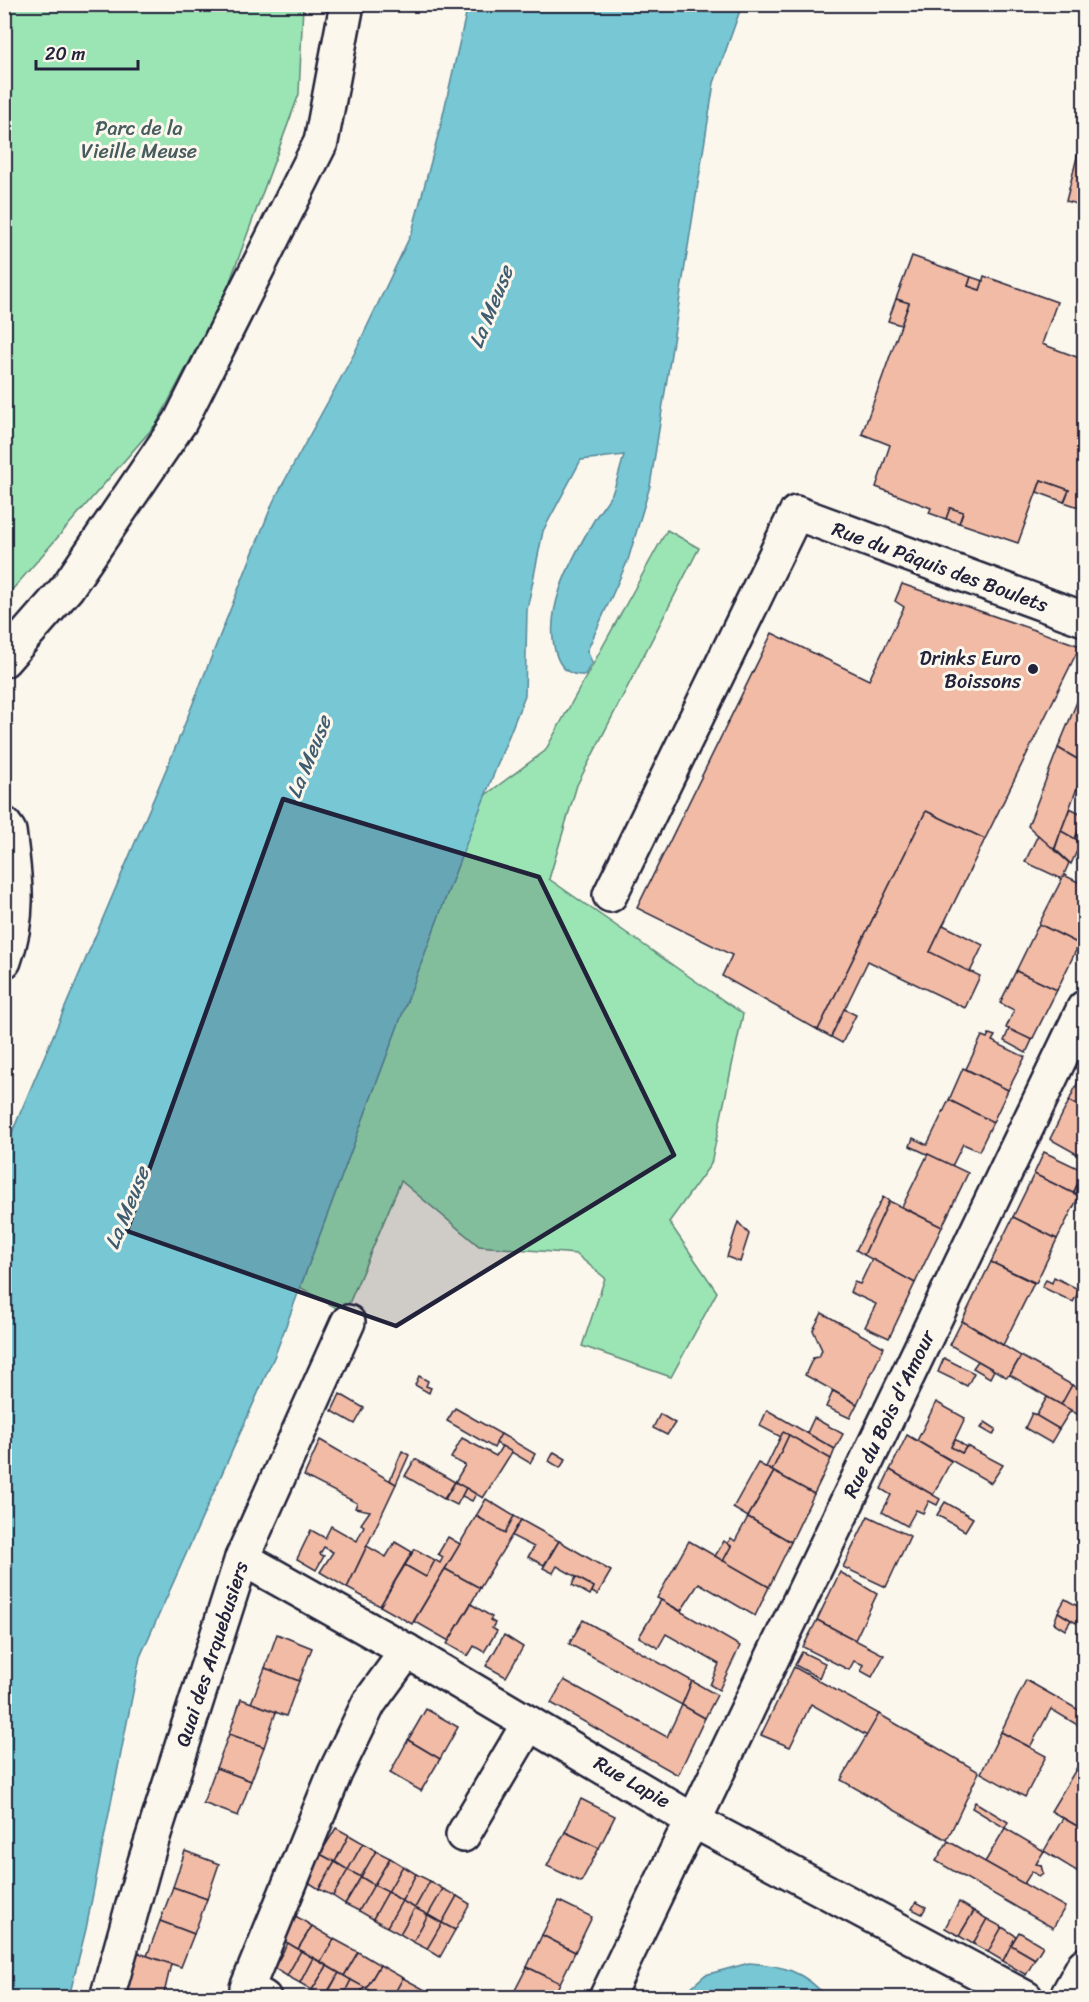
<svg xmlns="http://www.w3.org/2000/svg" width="1089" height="2002" font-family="Sriracha,sans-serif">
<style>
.green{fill:#9be5b4;stroke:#5e8478;stroke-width:1.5}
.water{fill:#78c7d4;stroke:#568597;stroke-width:1.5}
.building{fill:#f2bba5;stroke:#22223b;stroke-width:1.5}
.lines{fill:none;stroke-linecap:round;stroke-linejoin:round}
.minor-casing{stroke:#22223b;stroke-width:38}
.major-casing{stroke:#22223b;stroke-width:38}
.minor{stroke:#fbf7ec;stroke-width:33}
.major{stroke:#fbf7ec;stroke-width:33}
.marked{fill:#22223b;fill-opacity:0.2;stroke:#22223b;stroke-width:4.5;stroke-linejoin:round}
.poi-dot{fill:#22223b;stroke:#fbf7ec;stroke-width:2}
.labels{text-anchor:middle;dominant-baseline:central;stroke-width:6;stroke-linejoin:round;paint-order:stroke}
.park-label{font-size:20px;fill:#465c5f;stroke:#fbf7ec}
.street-label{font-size:20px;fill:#22223b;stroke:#fbf7ec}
.poi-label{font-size:20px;fill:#22223b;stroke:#fbf7ec;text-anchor:end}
.water-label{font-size:21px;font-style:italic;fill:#405c71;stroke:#fbf7ec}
</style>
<rect width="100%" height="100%" fill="#fbf7ec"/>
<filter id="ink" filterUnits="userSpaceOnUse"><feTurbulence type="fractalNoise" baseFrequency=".0167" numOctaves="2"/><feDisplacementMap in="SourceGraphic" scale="12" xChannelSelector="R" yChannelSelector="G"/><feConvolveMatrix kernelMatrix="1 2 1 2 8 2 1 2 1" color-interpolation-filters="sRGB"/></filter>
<g filter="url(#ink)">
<g class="green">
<polygon points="5,4 303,5 299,94 226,292 157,423 5,598"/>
<polygon points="667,530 699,548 577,785 549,879 743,1014 711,1164 669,1222 717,1292 671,1377 582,1346 605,1278 576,1254 479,1246 401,1181 345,1313 275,1273 423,841 545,751"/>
</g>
<g class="water">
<path d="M468,5H742L714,83L650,486L628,560L587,651L592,662L585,675C572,676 562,670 557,657C541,613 571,560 593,522C599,511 608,502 613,491C618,479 621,466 624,455L581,460L543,531L527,610L525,695L461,857L275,1355L140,1657L86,1929L69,1997H5V1149L176,746L273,502L354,354L412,232L440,128Z"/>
<path d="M749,1963C781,1965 805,1971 826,1997H680L705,1975Z"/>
</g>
<g class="building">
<polygon points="1084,129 1084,206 1066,201"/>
<polygon points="912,256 971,277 968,286 980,290 984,276 1057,302 1042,344 1082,359 1084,351 1084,509 1064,502 1069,490 1041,480 1018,543 959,523 963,512 950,508 946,519 929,513 931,508 876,487 890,445 862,434 909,303 896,299"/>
<polygon points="971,277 983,281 980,290 968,286"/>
<polygon points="896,299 909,303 901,325 888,321"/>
<polygon points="1041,480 1069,490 1064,502 1037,492"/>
<polygon points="950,508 963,512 959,523 946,519"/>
<polygon points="902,584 1080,646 985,839 926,811 818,1030 722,976 732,955 637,908 772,633 869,680 904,607 895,601"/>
<polygon points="1079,697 1084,699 1084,763 1058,748"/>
<polygon points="1058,748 1084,763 1084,769 1054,850 1028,826"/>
<polygon points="1070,808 1084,815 1075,839 1061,831"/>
<polygon points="926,811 985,839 930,952 980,976 965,1008 868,961 831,1037 818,1030"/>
<polygon points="1084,820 1084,844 1075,839"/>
<polygon points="1061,831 1081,842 1071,864 1055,849"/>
<polygon points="1038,835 1069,863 1062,879 1025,862"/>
<polygon points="1064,875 1084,885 1084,933 1079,944 1039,924"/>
<polygon points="1039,924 1079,944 1057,990 1016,971"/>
<polygon points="943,925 983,945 970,972 930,952"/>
<polygon points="1016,971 1057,990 1032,1040 1006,1028 1014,1010 1000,1003"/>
<polygon points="844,1009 856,1015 842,1043 831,1037"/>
<polygon points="1009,1029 1032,1040 1026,1053 1004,1041"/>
<polygon points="989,1034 995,1036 992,1041 1025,1057 1008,1090 966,1069 982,1036 987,1038"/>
<polygon points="963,1068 1008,1090 993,1122 949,1100"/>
<polygon points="1084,1069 1084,1109 1069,1101"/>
<polygon points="949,1100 993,1122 979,1151 963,1144 952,1166 910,1146 913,1138 927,1145"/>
<polygon points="1069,1101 1084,1109 1084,1158 1050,1139"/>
<polygon points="1044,1152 1084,1171 1073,1193 1034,1174"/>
<polygon points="928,1154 968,1173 942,1227 902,1207"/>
<polygon points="1084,1171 1084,1197 1074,1192"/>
<polygon points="1034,1174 1079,1196 1057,1239 1013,1217"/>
<polygon points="883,1197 889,1201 864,1255 856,1250"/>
<polygon points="889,1201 942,1227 915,1283 864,1255"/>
<polygon points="1013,1217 1057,1239 1036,1283 991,1262"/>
<polygon points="738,1222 749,1234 740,1262 727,1257"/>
<polygon points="872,1259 915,1283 889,1338 865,1327 876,1304 850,1292 854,1282 860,1284"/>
<polygon points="991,1262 1034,1283 1003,1345 962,1321"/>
<polygon points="1054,1277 1080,1290 1073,1302 1042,1287 1046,1280 1052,1283"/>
<polygon points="822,1313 884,1347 857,1404 805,1375 813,1358 819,1357 822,1350 813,1330"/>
<polygon points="962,1321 1021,1356 1010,1375 1006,1377 950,1345"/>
<polygon points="1021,1356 1072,1385 1061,1405 1010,1375"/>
<polygon points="944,1358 974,1373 967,1386 938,1372"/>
<polygon points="978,1361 994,1370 990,1378 973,1368"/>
<polygon points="419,1376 428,1381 426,1386 431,1388 429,1393 415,1385"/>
<polygon points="1072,1385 1084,1392 1084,1418 1061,1405"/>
<polygon points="833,1391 857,1404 850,1418 826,1407"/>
<polygon points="340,1394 364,1408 355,1424 332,1411"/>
<polygon points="1047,1397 1071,1410 1059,1429 1036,1416"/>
<polygon points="936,1402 965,1418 951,1447 962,1453 967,1446 1003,1465 991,1483 917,1441"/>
<polygon points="455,1408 501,1434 494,1448 447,1421"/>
<polygon points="767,1410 835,1449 831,1459 783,1432 781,1437 760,1426"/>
<polygon points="1032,1413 1059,1429 1051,1443 1025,1428"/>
<polygon points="660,1414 675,1423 667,1435 653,1428"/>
<polygon points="814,1418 843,1434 835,1449 807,1433"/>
<polygon points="985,1422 996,1429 993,1435 981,1428"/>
<polygon points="783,1432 789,1435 772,1471 766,1467"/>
<polygon points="501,1434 535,1454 530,1463 496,1443"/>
<polygon points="789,1435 831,1459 814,1494 772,1471"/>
<polygon points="907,1435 951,1461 933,1495 890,1470"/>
<polygon points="462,1438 496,1456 502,1446 512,1452 483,1498 455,1482 465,1465 451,1458"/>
<polygon points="955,1439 966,1447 962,1453 951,1447"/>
<polygon points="320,1440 396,1484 347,1588 320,1572 333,1552 324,1547 320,1554 324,1556 316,1570 297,1559 311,1530 325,1538 331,1526 357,1541 364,1526 361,1524 370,1511 355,1508 357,1503 304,1476"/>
<polygon points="402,1451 409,1455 396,1484 390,1480"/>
<polygon points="554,1452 566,1459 560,1468 549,1461"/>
<polygon points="415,1459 455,1482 444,1499 405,1476"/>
<polygon points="758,1463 774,1472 748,1517 733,1508"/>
<polygon points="890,1470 940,1499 937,1505 929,1501 923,1513 916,1510 907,1526 882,1512 891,1495 881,1489"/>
<polygon points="774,1472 814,1494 791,1542 748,1517"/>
<polygon points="455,1482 466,1488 457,1505 445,1499"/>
<polygon points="466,1488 476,1494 472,1501 462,1496"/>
<polygon points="486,1499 514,1516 505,1533 476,1516"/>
<polygon points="945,1502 973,1518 965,1531 937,1515"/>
<polygon points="476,1516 505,1533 514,1516 521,1520 480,1588 445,1569"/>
<polygon points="868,1516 910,1536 886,1587 843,1567"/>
<polygon points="748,1517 791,1542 769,1587 723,1561 731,1546 727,1544 731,1538 735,1541"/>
<polygon points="521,1520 559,1541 544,1565 528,1557 534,1547 512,1536"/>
<polygon points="448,1537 460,1544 412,1624 380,1606 405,1565 426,1577 435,1560 440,1563 443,1557 438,1554"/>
<polygon points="559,1541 611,1571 597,1595 592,1592 594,1587 557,1566 553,1573 543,1568"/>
<polygon points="689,1541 769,1587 755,1616 699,1583 681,1611 657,1598"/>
<polygon points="724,1541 731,1546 723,1561 715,1556"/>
<polygon points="395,1542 412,1552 380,1606 347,1588 367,1546 386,1557"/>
<polygon points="415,1549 435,1560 426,1577 405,1565"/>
<polygon points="445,1569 480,1588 449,1641 414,1621"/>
<polygon points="840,1572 877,1594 855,1640 817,1620"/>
<polygon points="576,1577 594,1587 590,1595 572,1585"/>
<polygon points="1065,1599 1083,1609 1076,1623 1058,1612"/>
<polygon points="661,1600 740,1646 719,1690 710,1685 719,1664 666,1634 658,1648 639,1637"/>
<polygon points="471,1604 492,1617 490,1620 495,1623 492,1628 497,1631 484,1652 474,1646 468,1656 447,1644"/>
<polygon points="1058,1612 1071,1620 1065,1630 1054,1623"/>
<polygon points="583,1620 692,1681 682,1705 569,1644"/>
<polygon points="817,1620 884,1655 872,1677 861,1671 864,1665 854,1661 849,1670 803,1647"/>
<polygon points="277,1634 312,1648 299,1681 265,1668"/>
<polygon points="504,1635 523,1647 506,1677 486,1666"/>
<polygon points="802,1652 825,1663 819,1678 795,1665"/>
<polygon points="794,1667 879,1714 867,1736 811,1704 790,1747 761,1735"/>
<polygon points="265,1668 299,1681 286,1716 251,1703"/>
<polygon points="564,1680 667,1737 682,1705 705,1718 678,1775 551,1703"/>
<polygon points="1026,1680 1084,1713 1084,1729 1051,1709 1030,1747 1001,1732"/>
<polygon points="692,1681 717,1695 705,1718 682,1705"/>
<polygon points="241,1699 276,1712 264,1747 229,1734"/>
<polygon points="426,1709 458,1727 440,1759 408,1740"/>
<polygon points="879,1714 979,1772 947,1840 841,1780"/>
<polygon points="1001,1732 1046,1756 1025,1797 981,1773"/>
<polygon points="229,1734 264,1747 251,1781 216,1768"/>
<polygon points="408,1740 440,1759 421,1791 390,1773"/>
<polygon points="1084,1753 1084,1776 1075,1771"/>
<polygon points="216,1768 251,1781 238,1816 203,1803"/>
<polygon points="1075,1771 1084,1776 1084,1830 1051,1811"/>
<polygon points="581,1799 615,1816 599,1848 565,1832"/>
<polygon points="975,1802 1008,1822 1005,1828 972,1808"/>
<polygon points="1063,1818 1084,1830 1083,1875 1044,1851"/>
<polygon points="336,1828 349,1835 335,1862 320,1854"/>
<polygon points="1005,1828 1044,1851 1036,1864 1041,1865 1043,1873 1039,1876 1032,1871 1024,1884 985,1862"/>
<polygon points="565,1832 599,1848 581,1882 547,1866"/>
<polygon points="349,1835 363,1843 348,1870 335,1862"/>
<polygon points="948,1841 1065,1907 1053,1928 936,1861"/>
<polygon points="363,1843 376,1851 361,1877 348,1870"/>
<polygon points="185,1851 219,1864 207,1899 173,1887"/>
<polygon points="376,1851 390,1858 374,1885 361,1877"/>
<polygon points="320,1854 335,1862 319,1889 305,1880"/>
<polygon points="390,1858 403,1866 388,1892 374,1885"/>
<polygon points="335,1862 348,1870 333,1896 319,1889"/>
<polygon points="403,1866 416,1874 402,1901 388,1892"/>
<polygon points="348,1870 361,1877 345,1904 333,1896"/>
<polygon points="416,1874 430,1881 415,1908 402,1901"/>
<polygon points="361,1877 374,1885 359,1911 345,1904"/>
<polygon points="430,1881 443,1889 428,1915 415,1908"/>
<polygon points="374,1885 388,1892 373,1919 359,1911"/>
<polygon points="173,1887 207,1899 194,1934 160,1921"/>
<polygon points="443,1889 457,1896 442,1923 428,1915"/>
<polygon points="388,1892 402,1901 387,1927 373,1919"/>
<polygon points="457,1896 470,1904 455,1930 442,1923"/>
<polygon points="402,1901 415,1908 400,1934 387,1927"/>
<polygon points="559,1901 592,1917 575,1952 542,1935"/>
<polygon points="916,1902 926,1907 922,1914 912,1909"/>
<polygon points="959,1902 974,1911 959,1936 945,1928"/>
<polygon points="415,1908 428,1915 413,1942 400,1934"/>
<polygon points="974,1911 987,1919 973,1944 959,1936"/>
<polygon points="289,1912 312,1926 298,1949 275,1936"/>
<polygon points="428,1915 442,1923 427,1949 413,1942"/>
<polygon points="987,1919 1002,1927 988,1952 973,1944"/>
<polygon points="160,1921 194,1934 181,1967 147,1956"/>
<polygon points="442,1923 455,1930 440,1957 427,1949"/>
<polygon points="312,1926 334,1939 321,1962 298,1949"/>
<polygon points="1002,1927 1016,1936 1003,1961 988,1952"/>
<polygon points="1019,1932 1043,1946 1035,1959 1011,1945"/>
<polygon points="542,1935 575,1952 560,1983 527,1967"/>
<polygon points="334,1939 358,1952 344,1976 321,1962"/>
<polygon points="288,1943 301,1951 287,1976 274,1968"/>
<polygon points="1011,1945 1035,1959 1026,1975 1003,1961"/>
<polygon points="301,1951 313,1958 300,1983 287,1976"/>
<polygon points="136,1952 171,1964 163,1998 127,1991"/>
<polygon points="358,1952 380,1965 366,1989 344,1976"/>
<polygon points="313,1958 327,1966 312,1990 300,1983"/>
<polygon points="380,1965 403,1978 392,1998 381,1998 366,1989"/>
<polygon points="327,1966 339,1973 324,1998 312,1990"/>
<polygon points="527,1967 560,1983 553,1998 511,1998"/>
<polygon points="339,1973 351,1980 342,1998 325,1998"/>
<polygon points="403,1978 427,1991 423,1998 392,1998"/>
<polygon points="351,1980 364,1987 358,1998 342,1998"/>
<polygon points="364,1987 376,1995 375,1998 358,1998"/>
<polygon points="127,1991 153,1998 125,1998"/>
</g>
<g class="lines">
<defs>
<g id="minor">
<polyline points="4,660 67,588 180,422 321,142 347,4"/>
<path d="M4,824L9,831C15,878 21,915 4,961"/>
<polyline points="610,895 796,513 1084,619"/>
<polyline points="242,1558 407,1651 694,1821 1026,1998"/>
<polyline points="463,1835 529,1723"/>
<polyline points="107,1998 145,1862 242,1558 348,1322"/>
<polyline points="264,1998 247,1988 335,1773 369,1703 407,1651"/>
<polyline points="606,1998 682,1840 694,1821 1084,1008"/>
</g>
<polyline id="major" points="1066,1998 1084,1965"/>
</defs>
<use href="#minor" class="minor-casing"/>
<use href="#major" class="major-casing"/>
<use href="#minor" class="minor"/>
<use href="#major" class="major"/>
</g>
</g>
<path class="marked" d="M283,799L539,877L674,1155L396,1326L127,1231Z"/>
<circle class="poi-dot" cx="1033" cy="669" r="6"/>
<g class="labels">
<g class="park-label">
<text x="139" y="128">Parc de la<tspan x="139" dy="23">Vieille Meuse</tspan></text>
</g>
<g class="street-label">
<text transform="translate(940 567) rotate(20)">Rue du Pâquis des Boulets</text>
<text transform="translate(889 1414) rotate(-64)">Rue du Bois d'Amour</text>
<text transform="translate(212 1654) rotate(-72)">Quai des Arquebusiers</text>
<text transform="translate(632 1782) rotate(30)">Rue Lapie</text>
</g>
<g class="poi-label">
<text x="1021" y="658">Drinks Euro<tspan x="1021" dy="23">Boissons</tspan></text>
</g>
<g class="water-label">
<text transform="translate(491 307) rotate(-68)">La Meuse</text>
<text transform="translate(309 757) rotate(-68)">La Meuse</text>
<text transform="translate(127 1208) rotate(-68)">La Meuse</text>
</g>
</g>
<rect width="1089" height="2002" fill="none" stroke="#fbf7ec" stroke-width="24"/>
<rect x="12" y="12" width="1065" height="1978" fill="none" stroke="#22223b" stroke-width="2" filter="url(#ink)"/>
<path d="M36 60v9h102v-9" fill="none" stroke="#22223b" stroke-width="3"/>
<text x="45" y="60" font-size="18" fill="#22223b" stroke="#fbf7ec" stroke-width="4.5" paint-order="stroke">20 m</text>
</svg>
